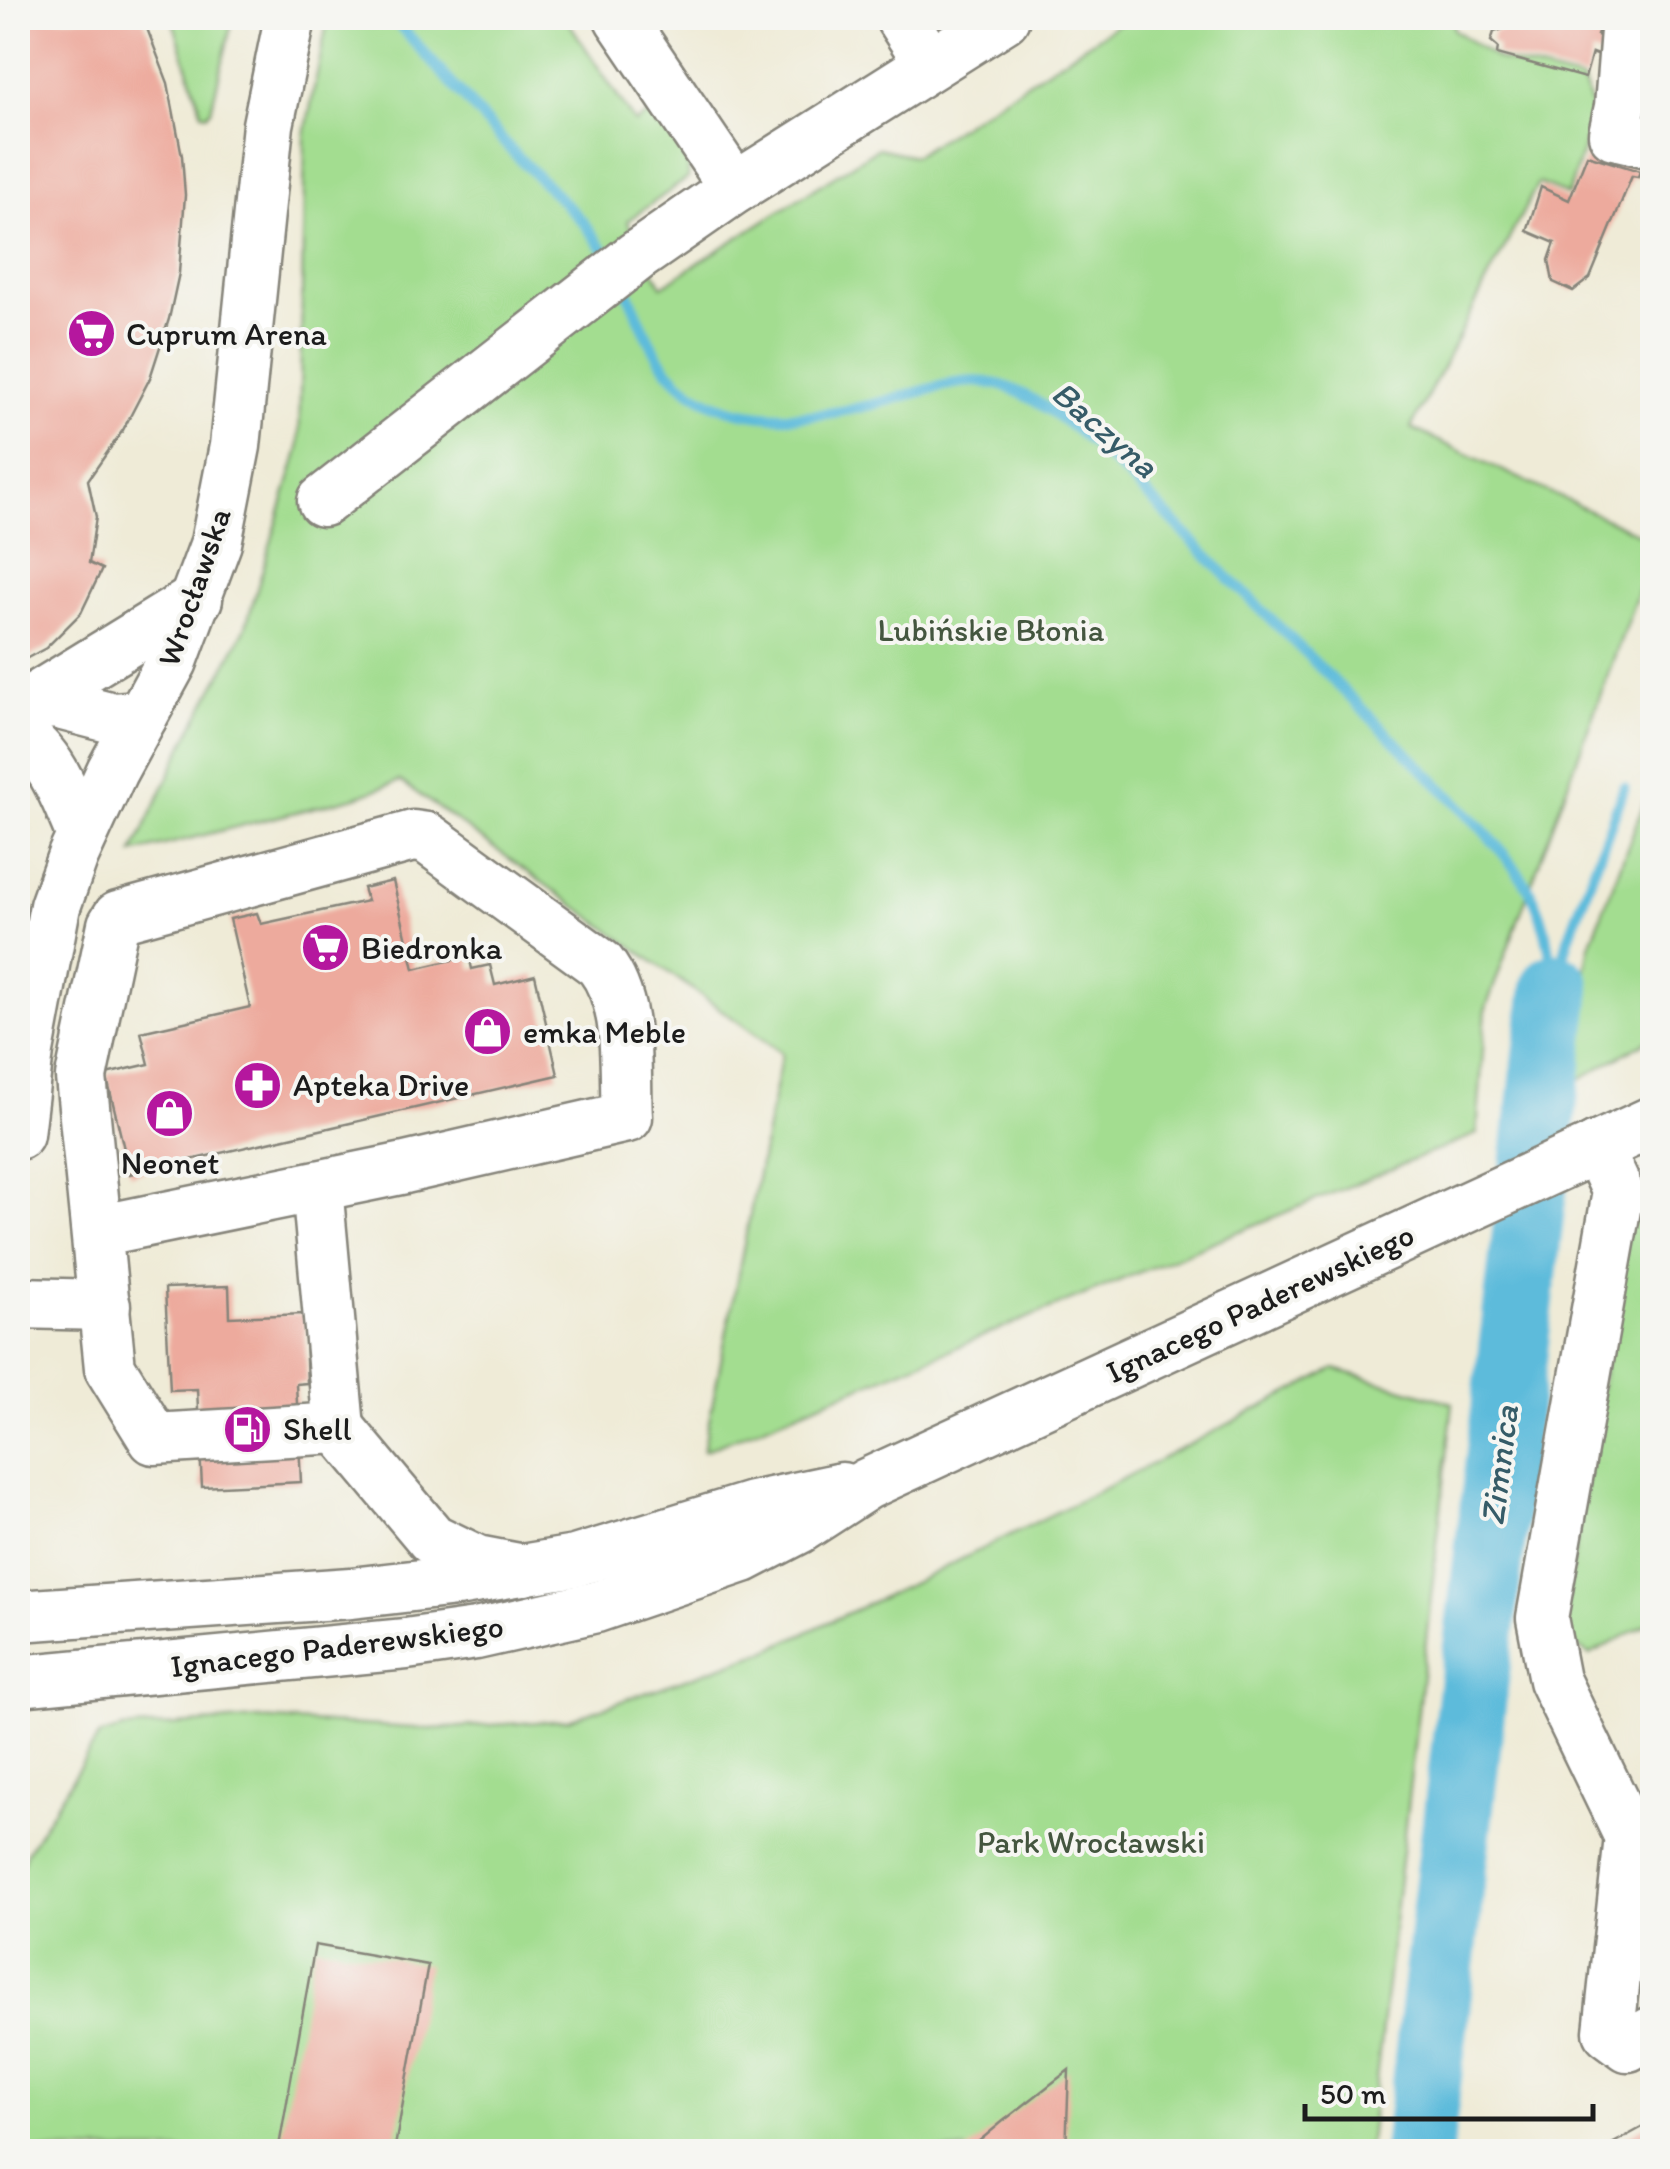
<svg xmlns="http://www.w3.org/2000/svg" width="1670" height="2169" font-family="Itim,sans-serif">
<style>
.green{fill:#a3dd90;stroke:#607c56;stroke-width:2.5}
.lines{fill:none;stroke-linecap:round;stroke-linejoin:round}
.stream{stroke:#5dbbdb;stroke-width:11}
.river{stroke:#5dbbdb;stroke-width:70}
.building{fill:#edaa9d}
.minor-casing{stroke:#86847a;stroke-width:55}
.minor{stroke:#fff;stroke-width:50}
.labels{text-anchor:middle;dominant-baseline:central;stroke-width:8;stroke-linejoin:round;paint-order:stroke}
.poi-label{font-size:32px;fill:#1c1c1c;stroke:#f6f6f2;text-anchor:start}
.street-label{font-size:32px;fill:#1c1c1c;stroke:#f6f6f2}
.park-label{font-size:32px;fill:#44563f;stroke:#f6f6f2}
.water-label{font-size:35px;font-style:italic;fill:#365c68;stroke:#f6f6f2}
</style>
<rect width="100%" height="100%" fill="#f6f6f2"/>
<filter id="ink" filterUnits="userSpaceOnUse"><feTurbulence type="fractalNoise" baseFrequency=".01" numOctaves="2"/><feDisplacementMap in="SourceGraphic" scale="20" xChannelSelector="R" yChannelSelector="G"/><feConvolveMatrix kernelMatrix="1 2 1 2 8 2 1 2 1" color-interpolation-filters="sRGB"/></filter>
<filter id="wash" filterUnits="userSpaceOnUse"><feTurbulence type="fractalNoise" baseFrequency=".0048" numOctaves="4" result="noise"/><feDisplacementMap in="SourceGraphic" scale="40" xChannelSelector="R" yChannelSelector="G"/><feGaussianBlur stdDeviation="2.25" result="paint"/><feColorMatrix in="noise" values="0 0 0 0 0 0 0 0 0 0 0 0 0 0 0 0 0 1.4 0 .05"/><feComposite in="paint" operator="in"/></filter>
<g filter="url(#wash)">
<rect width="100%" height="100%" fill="#efebd7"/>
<g class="green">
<polygon points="172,18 233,18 211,110 207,114 202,113"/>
<polygon points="328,18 566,18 635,123 653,112 689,154 688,178 627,221 662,286 878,148 914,156 1127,18 1452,18 1454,30 1497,59 1582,81 1594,114 1568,195 1538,183 1411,428 1652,540 1652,554 1486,1008 1477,1134 703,1451 782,1053 400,781 356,797 133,853 186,740 245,629 299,449 305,135"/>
<polygon points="1652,782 1652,1038 1569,1085 1576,1019 1590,945"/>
<polygon points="1652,1200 1652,1621 1590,1655 1561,1635 1630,1208"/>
<polygon points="1335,1369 1453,1403 1368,2151 18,2151 18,1875 26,1853 99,1736 122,1729 258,1719 431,1729 568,1720 768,1650 911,1584 1097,1492"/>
</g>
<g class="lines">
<g class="stream">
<polyline points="393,18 510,149 583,222 611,259"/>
<path d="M624,284C638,313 649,347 669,371C726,437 831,418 904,396C941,386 977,373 1014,390C1086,422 1171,522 1229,578C1290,638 1351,698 1412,758C1450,797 1493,835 1524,881C1545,912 1550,952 1556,988"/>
<polyline points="1649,727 1652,718"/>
<polyline points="1558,979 1568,940 1624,788"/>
</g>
<polyline class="river" points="1418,2152 1556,988"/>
</g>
<g id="blocks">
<g class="building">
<polygon points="18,18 143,18 168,83 182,156 185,195 179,273 169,319 150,378 123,430 88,480 96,517 89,563 102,569 81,613 46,648 18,663"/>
<polygon points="768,18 797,18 776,31"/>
<polygon points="1507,18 1602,18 1597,35 1605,38 1600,56 1592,53 1585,78 1497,54 1498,47 1491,41 1494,32 1503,29"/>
<polygon points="1587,155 1640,171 1638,177 1632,176 1590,278 1573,291 1553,282 1549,260 1555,243 1527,231 1541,187 1569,200"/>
<polygon points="393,881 414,969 469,956 472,969 490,965 495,985 535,975 558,1075 130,1174 106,1074 149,1064 141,1032 250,1007 230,919 257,913 261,924 367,901 363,888"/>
<polygon points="229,1286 230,1317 304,1314 307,1383 296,1384 301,1482 202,1487 197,1389 170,1390 165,1288"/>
<polygon points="315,1945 428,1965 394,2152 278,2152"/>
<polygon points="1069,2070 1066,2152 966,2152 1002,2122"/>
<polygon points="1652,2122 1652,2152 1597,2152"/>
</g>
</g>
</g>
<g filter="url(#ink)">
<use href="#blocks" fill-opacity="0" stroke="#86847a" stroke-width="2.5"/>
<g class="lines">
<defs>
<g id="minor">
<polyline points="620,18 735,188"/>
<polyline points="901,18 930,63"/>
<polyline points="1627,18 1620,107 1614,134 1652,143"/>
<polyline points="323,501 637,256 735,188 1004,18"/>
<polyline points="24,705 55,703 113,718 142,716"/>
<polyline points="18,709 197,599"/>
<path d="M18,734C53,757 66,798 82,835"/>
<polyline points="18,1134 28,1051 55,906 73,856 112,771 172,661 216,543 235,446 268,125 290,18"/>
<polyline points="1597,1147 1618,1192 1542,1618 1554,1680 1630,1837 1652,1825"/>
<polyline points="317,1187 339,1428"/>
<path d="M98,1231L405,1168L627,1117C624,1066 632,1005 600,964L427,838L413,836L118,917L113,925L81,1077L110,1368L154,1439L339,1428L432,1539L477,1561L524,1570"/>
<polyline points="18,1303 105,1305"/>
<polyline points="18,1616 351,1593 456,1581 575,1561 752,1507 842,1488"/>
<polyline points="18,1681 406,1644 476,1634 596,1607 743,1557 799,1528 867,1484 1652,1122"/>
<polyline points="1630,1837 1609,2032 1628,2046 1652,2032"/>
</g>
</defs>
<use href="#minor" class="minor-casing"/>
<use href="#minor" class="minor"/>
</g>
</g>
<defs>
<symbol id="supermarket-disc" viewBox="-11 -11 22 22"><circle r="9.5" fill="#b5179e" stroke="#f6f6f2"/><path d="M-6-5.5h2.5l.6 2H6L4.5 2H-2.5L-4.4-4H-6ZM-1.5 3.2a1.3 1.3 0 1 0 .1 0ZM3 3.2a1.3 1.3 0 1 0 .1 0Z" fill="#fff"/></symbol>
<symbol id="shop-disc" viewBox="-11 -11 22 22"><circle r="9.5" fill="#b5179e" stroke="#f6f6f2"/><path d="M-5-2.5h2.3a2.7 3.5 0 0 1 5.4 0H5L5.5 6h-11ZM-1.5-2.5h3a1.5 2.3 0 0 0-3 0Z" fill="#fff"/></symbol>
<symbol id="pharmacy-disc" viewBox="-11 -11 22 22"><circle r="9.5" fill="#b5179e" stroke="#f6f6f2"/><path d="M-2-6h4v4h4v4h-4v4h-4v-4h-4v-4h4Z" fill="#fff"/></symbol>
<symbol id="fuel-disc" viewBox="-11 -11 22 22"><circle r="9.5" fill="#b5179e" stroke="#f6f6f2"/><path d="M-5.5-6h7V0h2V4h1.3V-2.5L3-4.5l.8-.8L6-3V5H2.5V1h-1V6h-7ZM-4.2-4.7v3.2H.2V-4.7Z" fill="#fff"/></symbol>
</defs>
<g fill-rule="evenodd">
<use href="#supermarket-disc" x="64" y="306" width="55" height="55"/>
<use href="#supermarket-disc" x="298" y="920" width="55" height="55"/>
<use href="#shop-disc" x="460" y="1004" width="55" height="55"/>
<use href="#pharmacy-disc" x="230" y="1058" width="55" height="55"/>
<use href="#shop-disc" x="142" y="1086" width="55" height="55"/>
<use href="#fuel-disc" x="220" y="1402" width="55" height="55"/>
</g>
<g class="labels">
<g class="poi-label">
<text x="126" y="334">Cuprum Arena</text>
<text x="361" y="948">Biedronka</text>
<text x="523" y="1032">emka Meble</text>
<text x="293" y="1085">Apteka Drive</text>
<text x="170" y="1163" text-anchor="middle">Neonet</text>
<text x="283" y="1429">Shell</text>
</g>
<g class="street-label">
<text transform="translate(194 587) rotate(-71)">Wrocławska</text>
<text transform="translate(1260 1303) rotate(-25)">Ignacego Paderewskiego</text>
<text transform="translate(337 1646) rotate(-7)">Ignacego Paderewskiego</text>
</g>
<g class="park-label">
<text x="991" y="630">Lubińskie Błonia</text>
<text x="1091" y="1842">Park Wrocławski</text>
</g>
<g class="water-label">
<text transform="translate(1105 429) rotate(41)">Baczyna</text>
<text transform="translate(1499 1465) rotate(-83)">Zimnica</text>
</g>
</g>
<rect width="1670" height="2169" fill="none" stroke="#f6f6f2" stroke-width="60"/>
<path d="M1305 2104v15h288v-15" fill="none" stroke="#1c1c1c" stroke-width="5"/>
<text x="1320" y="2104" font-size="30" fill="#1c1c1c" stroke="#f6f6f2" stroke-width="8" paint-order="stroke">50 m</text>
</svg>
